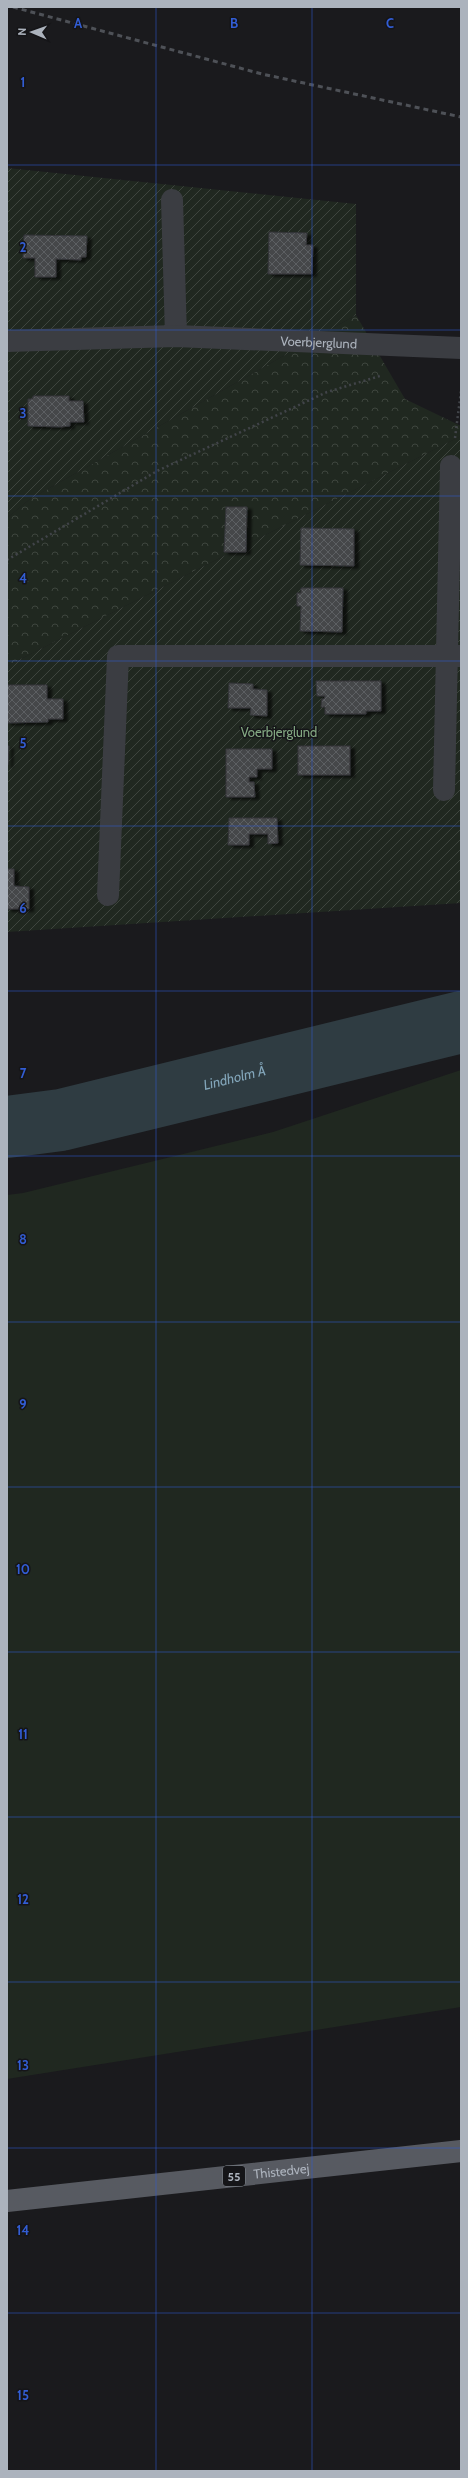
<svg xmlns="http://www.w3.org/2000/svg" width="468" height="2478" font-family="Cabin,sans-serif">
<style>
.green{fill:#202820}
.forest{fill:url(#forest-crowns)}
.garden{fill:url(#garden-furrows)}
.lines{fill:none;stroke-linecap:round;stroke-linejoin:round}
.river{stroke:#2f3c42;stroke-width:62}
.building{fill:url(#building-cross-hatch);stroke:#343539;filter:url(#shadow)}
.path{stroke:#414449;stroke-width:2.5;stroke-dasharray:2 3;stroke-linecap:butt}
.minor{stroke:#3b3d42;stroke-width:22}
.major{stroke:#575a61;stroke-width:22}
.rail{stroke:#4e5157;stroke-width:3;stroke-dasharray:5 4;stroke-linecap:butt}
.grid{fill:none;stroke:#325dd4;stroke-width:1;stroke-opacity:0.55}
.labels{text-anchor:middle;dominant-baseline:central;stroke-width:3;stroke-linejoin:round;paint-order:stroke}
.shield{fill:#151518;stroke:#7f848c;stroke-width:1}
.shield-label{font-size:12px;font-weight:bold;fill:#acb3bd}
.street-label{font-size:13px;fill:#acb3bd;stroke:#151518}
.park-label{font-size:13px;fill:#84a983;stroke:#151518}
.water-label{font-size:14px;font-style:italic;fill:#82a5b9;stroke:#151518}
.grid-label{font-size:13px;text-anchor:middle;font-weight:bold;fill:#325dd4;stroke:#151518;stroke-width:3;stroke-linejoin:round;paint-order:stroke}
</style>
<defs>
<pattern id="forest-crowns" width="20" height="18" patternUnits="userSpaceOnUse"><rect width="20" height="18" fill="#202820"/><path d="M2 6a3 3 0 1 1 6 0M12 15a3 3 0 1 1 6 0" fill="none" stroke="#3e453e"/></pattern>
<pattern id="garden-furrows" width="10" height="10" patternUnits="userSpaceOnUse"><rect width="10" height="10" fill="#202820"/><path d="M-1 1l2-2M0 10L10 0M9 11l2-2" fill="none" stroke="#3e453e"/></pattern>
<pattern id="building-cross-hatch" width="8" height="8" patternUnits="userSpaceOnUse"><rect width="8" height="8" fill="#44464a"/><path d="M0 0l8 8M0 8l8-8" fill="none" stroke="#5c5e62"/></pattern>
<filter id="shadow"><feDropShadow dx="4.5" dy="2.5" stdDeviation="1" flood-color="#0009"/></filter>
</defs>
<rect width="100%" height="100%" fill="#1a1a1d"/>
<polygon class="green" points="461,1070 461,2007 7,2079 7,1195 23,1193 273,1132"/>
<polygon class="forest" points="356,315 405,399 461,426 461,436 7,666 7,518 30,499"/>
<g class="garden">
<polygon points="7,168 356,204 356,315 30,499 7,518"/>
<polygon points="461,436 461,903 7,932 7,666"/>
</g>
<g class="lines">
<path class="river" id="s1" d="M7,1127L61,1120L461,1022"/>
</g>
<g class="building">
<polygon points="269,232 307,233 306,245 313,245 312,274 268,274"/>
<polygon points="24,235 87,236 86,257 81,257 81,260 56,259 56,277 35,277 35,258 23,258"/>
<polygon points="33,396 69,396 69,401 83,401 84,422 70,422 70,426 61,427 28,426 28,399 33,399"/>
<polygon points="226,507 247,507 246,552 224,552"/>
<polygon points="301,528 354,529 354,566 300,565"/>
<polygon points="301,588 343,588 342,632 300,631 301,606 297,606 297,593 301,593"/>
<polygon points="316,681 381,681 381,711 366,711 366,714 325,714 325,707 321,707 322,699 324,699 325,696 317,696"/>
<polygon points="229,683 253,684 253,689 267,690 267,716 250,715 251,708 228,708"/>
<polygon points="7,685 47,685 47,699 63,699 63,719 48,719 48,722 7,723"/>
<polygon points="7,746 9,746 8,765 7,765"/>
<rect x="298" y="746" width="52" height="29"/>
<polygon points="226,749 272,749 272,769 257,769 257,777 249,777 249,782 254,782 255,797 226,797"/>
<polygon points="229,818 277,818 278,843 268,844 268,834 249,834 249,845 228,845"/>
<polygon points="7,869 14,869 14,886 29,887 29,909 7,909"/>
</g>
<g class="lines">
<g class="path">
<polyline points="455,438 461,391"/>
<polyline points="7,560 157,471 327,392 380,376"/>
</g>
<g class="minor">
<polyline points="172,200 176,336"/>
<path id="s2" d="M7,341L176,336L461,348"/>
<polyline points="444,790 451,466"/>
<polyline points="108,895 118,656 461,656"/>
</g>
<path class="major" id="s3" d="M7,2201L461,2151"/>
<polyline class="rail" points="13,7 262,74 461,117"/>
</g>
<path class="grid" d="M156,7V2471M312,7V2471M7,165H461M7,330H461M7,496H461M7,661H461M7,826H461M7,991H461M7,1156H461M7,1322H461M7,1487H461M7,1652H461M7,1817H461M7,1982H461M7,2148H461M7,2313H461"/>
<g class="labels">
<rect class="shield" x="223" y="2166" width="22" height="20" rx="3"/>
<g class="shield-label">
<text x="234" y="2176">55</text>
</g>
<g class="street-label">
<text stroke="none"><textPath href="#s2" startOffset="312">Voerbjerglund</textPath></text>
<text stroke="none"><textPath href="#s3" startOffset="276">Thistedvej</textPath></text>
</g>
<g class="park-label">
<text x="279" y="732">Voerbjerglund</text>
</g>
<g class="water-label">
<text stroke="none"><textPath href="#s1" startOffset="233">Lindholm Å</textPath></text>
</g>
</g>
<g class="grid-label">
<text x="78" y="28">A</text>
<text x="234" y="28">B</text>
<text x="390" y="28">C</text>
<text x="23" y="87">1</text>
<text x="23" y="252">2</text>
<text x="23" y="418">3</text>
<text x="23" y="583">4</text>
<text x="23" y="748">5</text>
<text x="23" y="913">6</text>
<text x="23" y="1078">7</text>
<text x="23" y="1244">8</text>
<text x="23" y="1409">9</text>
<text x="23" y="1574">10</text>
<text x="23" y="1739">11</text>
<text x="23" y="1904">12</text>
<text x="23" y="2070">13</text>
<text x="23" y="2235">14</text>
<text x="23" y="2400">15</text>
</g>
<rect width="468" height="2478" fill="none" stroke="#acb3bd" stroke-width="16"/>
<g transform="translate(32 32) rotate(272)" stroke="#151518" stroke-width="3" paint-order="stroke">
<path d="M0-3L7 15L0 10L-7 15Z" fill="#acb3bd"/>
<text y="-6" font-size="11" font-weight="bold" text-anchor="middle" fill="#acb3bd">N</text>
</g>
</svg>
